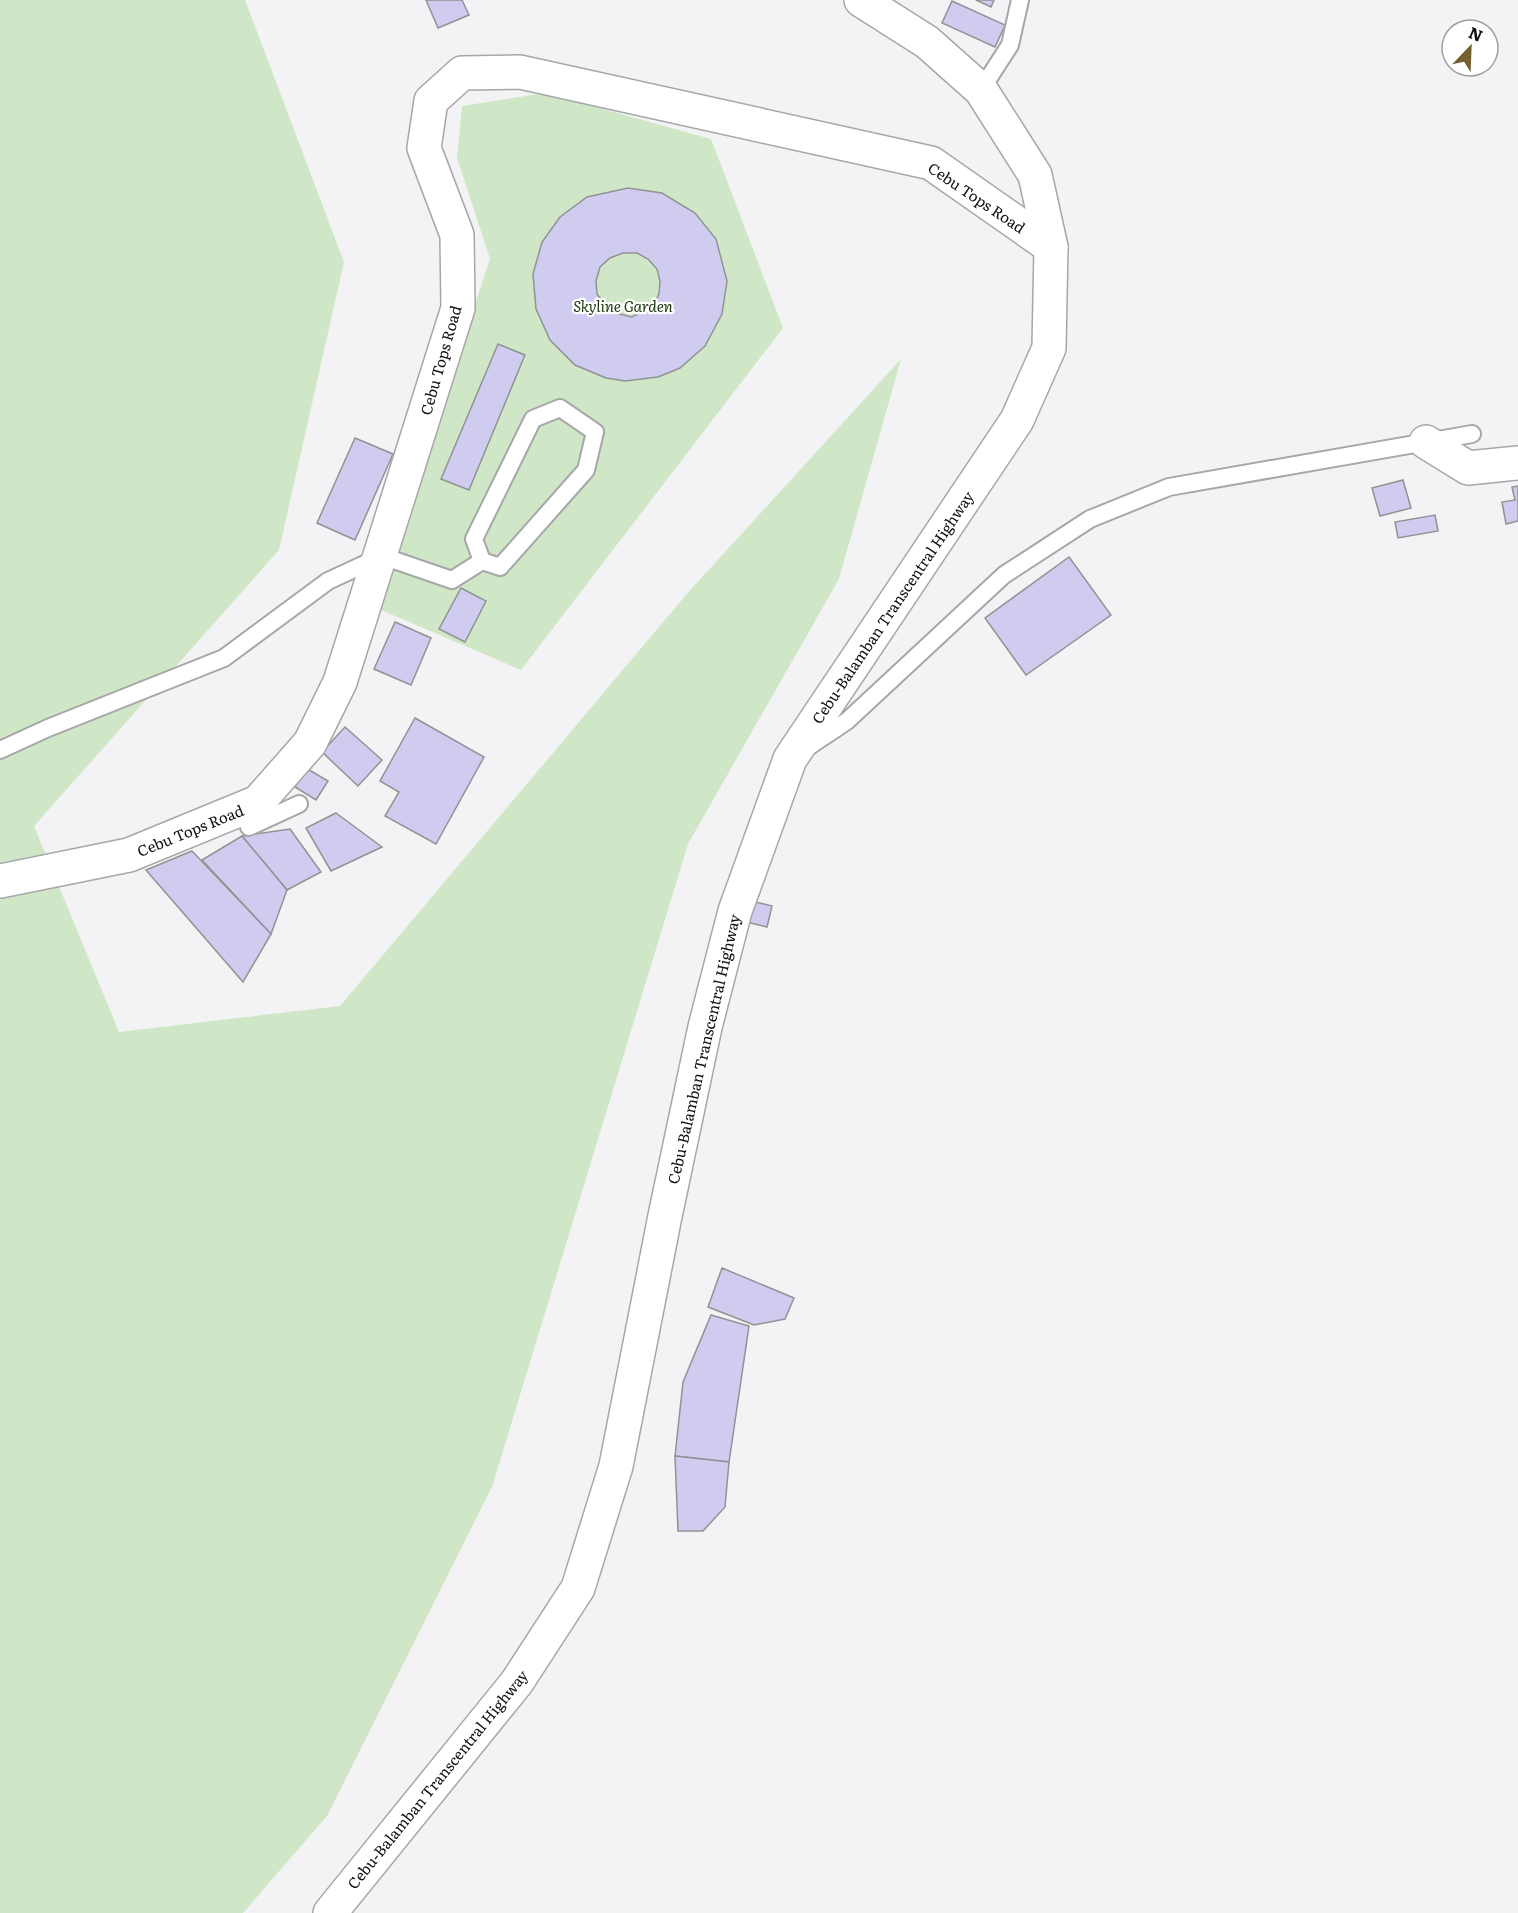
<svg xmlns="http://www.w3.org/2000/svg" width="1518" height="1913" font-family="Literata,serif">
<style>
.green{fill:#d0e7c7}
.building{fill:#cfccf0;stroke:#929294;stroke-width:1.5;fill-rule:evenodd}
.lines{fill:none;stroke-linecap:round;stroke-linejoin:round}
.lane-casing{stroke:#a7a6a8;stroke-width:20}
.street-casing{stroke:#a7a6a8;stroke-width:36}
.primary-casing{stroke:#a7a6a8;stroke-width:36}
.lane{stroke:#fff;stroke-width:16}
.street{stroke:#fff;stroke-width:33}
.primary{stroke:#fff;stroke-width:33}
.labels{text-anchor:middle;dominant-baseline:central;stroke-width:4.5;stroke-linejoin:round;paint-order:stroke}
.street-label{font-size:15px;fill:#101011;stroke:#fff}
.park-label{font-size:15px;font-style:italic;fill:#18370a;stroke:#fff}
</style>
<rect width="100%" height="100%" fill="#f3f3f5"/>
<g class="green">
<polygon points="0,0 245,0 344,262 279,550 34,826 119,1032 340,1006 685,596 901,359 839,579 688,844 492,1487 327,1816 243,1913 0,1913"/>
<polygon points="545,93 711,139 783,328 521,670 374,607 490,259 457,158 462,106"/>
</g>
<g class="building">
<polygon points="426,0 462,0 469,15 438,28"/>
<polygon points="976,0 994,0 991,7"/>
<polygon points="952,1 1005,25 995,47 942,23"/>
<path d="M628,188L662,193L695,213L716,239L727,281L722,314L705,346L680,368L658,377L625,381L606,378L575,365L550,340L536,309L533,274L542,242L560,217L587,197ZM623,253H637L648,259L657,269L660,281L659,294L653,305L632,317L611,312L597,294L596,281L600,267L610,258Z"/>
<polygon points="498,344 525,355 469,490 441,479"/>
<polygon points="355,438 393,454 355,540 317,523"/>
<polygon points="1403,480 1411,508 1380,516 1372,488"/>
<polygon points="1518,486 1518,521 1506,524 1502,502 1515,500 1512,487"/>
<polygon points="1435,515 1438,531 1398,538 1395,522"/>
<polygon points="1069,557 1111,615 1026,675 985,618"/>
<polygon points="461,588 486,601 465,642 439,629"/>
<polygon points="395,622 431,638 411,685 374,669"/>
<polygon points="415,718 484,757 436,844 385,816 399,792 380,781"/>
<polygon points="345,727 382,760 358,786 322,752"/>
<polygon points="306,768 328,781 316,800 295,787"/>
<polygon points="336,813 382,847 331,871 306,828"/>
<polygon points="290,829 321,872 287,890 242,836"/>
<polygon points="242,836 287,890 271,934 202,860"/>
<polygon points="192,851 271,934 243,982 146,870"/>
<polygon points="747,900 772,906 767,927 742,921"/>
<polygon points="722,1268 794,1298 785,1319 754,1325 708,1307"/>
<polygon points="711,1315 749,1326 729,1462 675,1456 683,1382"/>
<polygon points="675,1456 729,1462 725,1507 703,1531 678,1531"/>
</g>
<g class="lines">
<defs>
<g id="lane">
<polyline points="981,90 1010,45 1020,0"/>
<polygon points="560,408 595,432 586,470 500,567 482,561 474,539 533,419"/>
<polyline points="808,747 847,721 1004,575 1090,519 1169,487 1472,434"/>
<polyline points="0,750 48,728 224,658 328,581 382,556 452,580 482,561"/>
<polyline points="249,827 299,804"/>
</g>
<g id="street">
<polyline points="1426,442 1468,468 1518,463"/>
<polyline points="0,881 129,855 258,802 310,743 340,682 458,308 457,235 424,148 431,101 462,73 520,72 931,163 1051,247"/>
</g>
<polyline id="primary" points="330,1913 517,1682 578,1588 616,1466 665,1216 705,1027 735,911 790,759 1017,420 1049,348 1051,247 1035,175 981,90 927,42 861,0"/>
</defs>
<use href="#lane" class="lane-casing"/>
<use href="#street" class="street-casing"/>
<use href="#primary" class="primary-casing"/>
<use href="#lane" class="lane"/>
<use href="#street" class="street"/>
<use href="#primary" class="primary"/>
</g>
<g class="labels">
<g class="street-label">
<text transform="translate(977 197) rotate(34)">Cebu Tops Road</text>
<text transform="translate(440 360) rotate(-74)">Cebu Tops Road</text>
<text transform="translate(892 607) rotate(-56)">Cebu-Balamban Transcentral Highway</text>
<text transform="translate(190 830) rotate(-22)">Cebu Tops Road</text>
<text transform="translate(703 1049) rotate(-77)">Cebu-Balamban Transcentral Highway</text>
<text transform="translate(437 1779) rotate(-51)">Cebu-Balamban Transcentral Highway</text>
</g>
<g class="park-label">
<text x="623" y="305">Skyline Garden</text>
</g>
</g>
<g transform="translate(1470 48) rotate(23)"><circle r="28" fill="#ffffff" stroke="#9f9fa0" stroke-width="1.5"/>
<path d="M0-4.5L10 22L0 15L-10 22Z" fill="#745f2e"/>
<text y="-9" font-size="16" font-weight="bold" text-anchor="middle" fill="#101011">N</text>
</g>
</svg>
